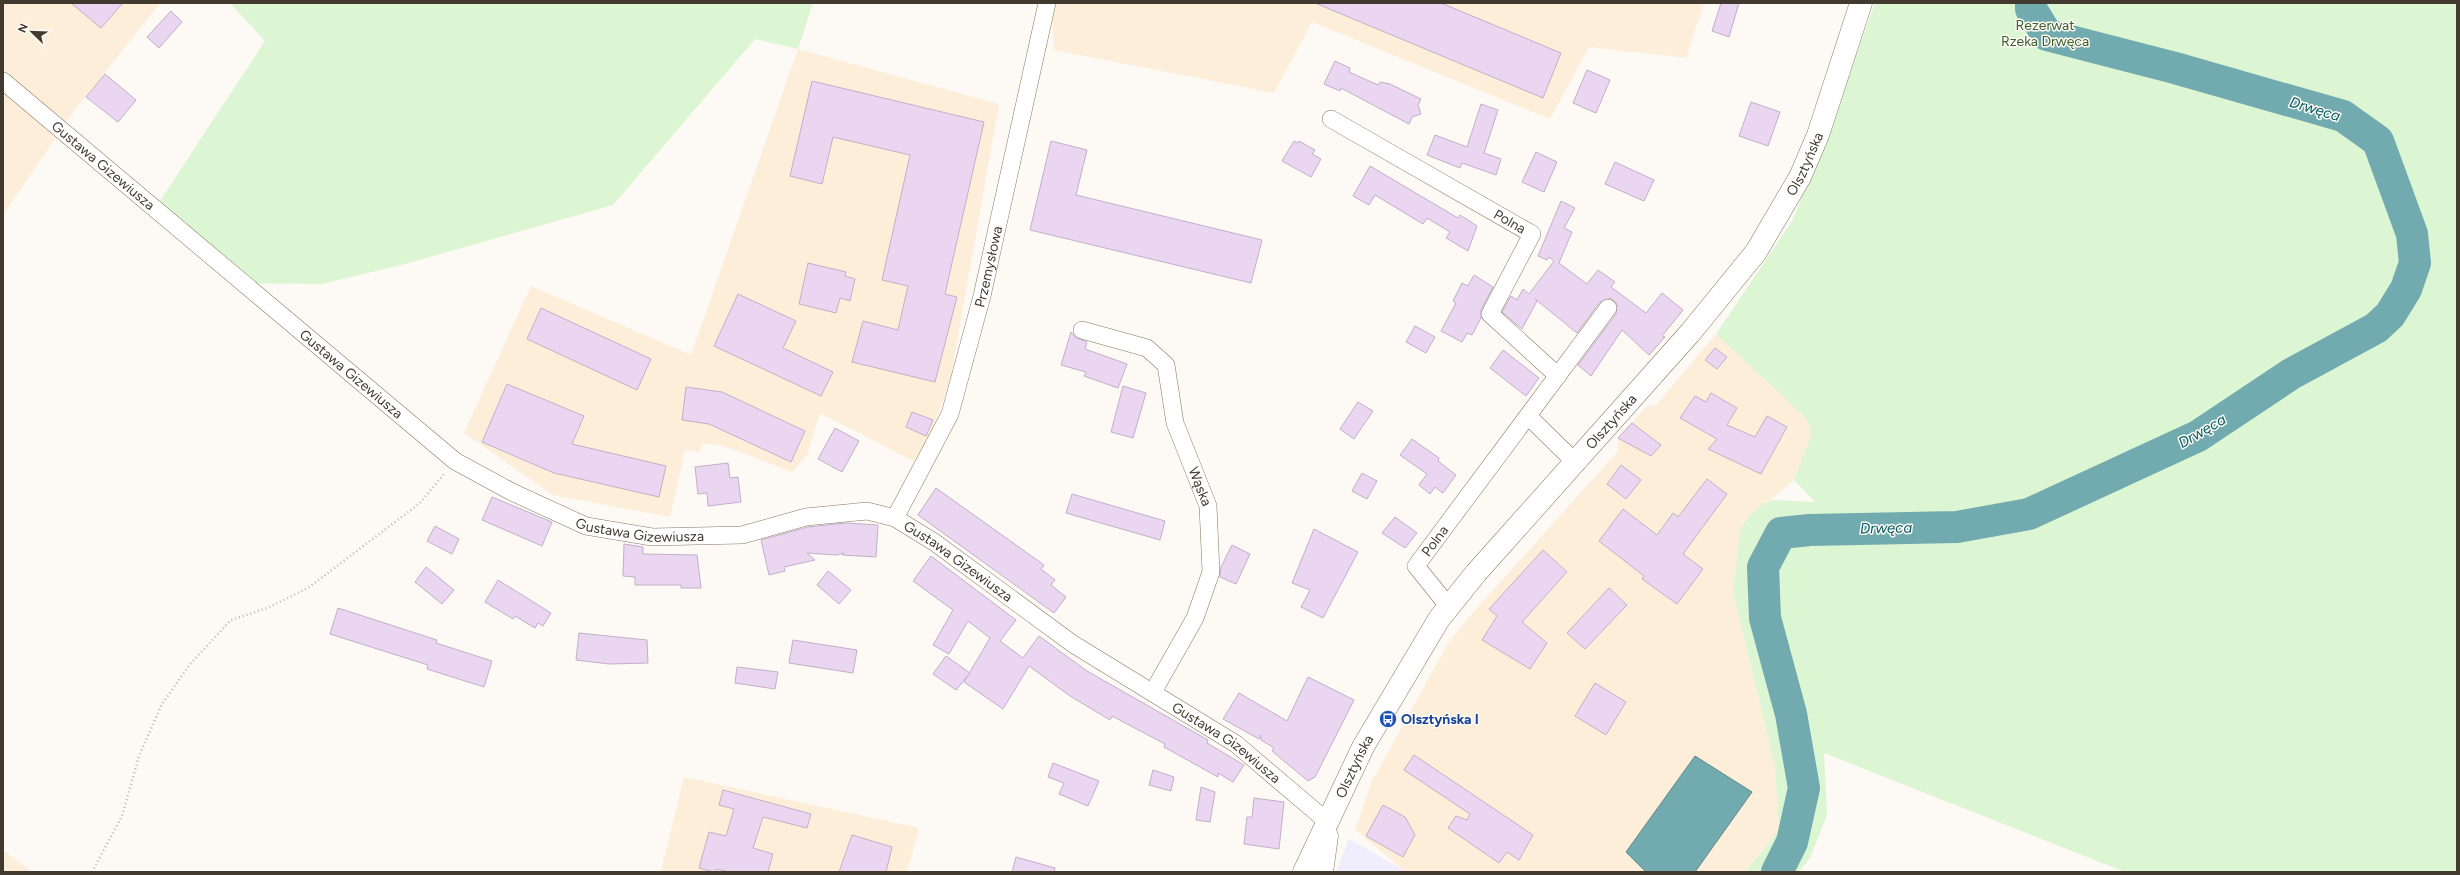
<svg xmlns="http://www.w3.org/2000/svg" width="2460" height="875" font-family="Figtree,sans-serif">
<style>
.commercial{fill:#f0eefc}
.built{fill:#fdeeda}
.green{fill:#dcf5d2}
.water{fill:#71aaaf;stroke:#638889}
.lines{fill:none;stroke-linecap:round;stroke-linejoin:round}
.river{stroke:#71aaaf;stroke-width:32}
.building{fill:#ead6f0;stroke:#c2afc8}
.street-casing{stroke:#89775f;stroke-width:18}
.secondary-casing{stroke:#89775f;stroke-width:23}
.path{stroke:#bcb7b0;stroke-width:2.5;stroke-dasharray:1 3;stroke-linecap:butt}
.street{stroke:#fff;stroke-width:17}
.secondary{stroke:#fff;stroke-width:22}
.labels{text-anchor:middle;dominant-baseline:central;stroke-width:3;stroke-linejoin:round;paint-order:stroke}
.park-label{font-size:14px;fill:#3c602c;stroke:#fdf9f4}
.street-label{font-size:14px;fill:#423a2f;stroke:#fdf9f4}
.transit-label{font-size:14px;font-weight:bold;fill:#164399;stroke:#fdf9f4;text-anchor:start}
.water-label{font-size:15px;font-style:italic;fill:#055c62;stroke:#fdf9f4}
</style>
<rect width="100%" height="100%" fill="#fdf9f4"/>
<polygon class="commercial" points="1349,839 1407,872 1336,872"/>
<g class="built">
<polygon points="3,3 160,3 71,115 3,215"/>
<polygon points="1051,3 1704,3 1686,58 1589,47 1550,119 1312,22 1274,93 1054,50"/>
<polygon points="798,49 999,104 950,381 926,446 913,461 820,413 807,455 792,472 724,446 702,443 700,452 685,450 670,517 553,495 464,433 531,286 691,355"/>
<polygon points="1716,334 1807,418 1812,433 1794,480 1744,521 1741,528 1733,591 1775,766 1779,830 1745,872 1405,871 1355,830 1371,783 1447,645 1468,618 1618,451 1618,438 1646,407 1656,405"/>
<polygon points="684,777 919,828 907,872 661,872"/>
<polygon points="3,850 32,872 3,872"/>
</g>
<g class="green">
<polygon points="230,3 813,3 798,49 755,39 613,205 405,264 322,284 241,283 154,210 265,41"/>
<path d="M1875,3H2457V872H2125L1824,753L1827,815L1810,858L1799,872H1745L1779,830L1775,766L1733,591L1741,528C1746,517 1760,504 1772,500L1815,502L1794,480L1812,433L1806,418L1716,334L1792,221L1827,136Z"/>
</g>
<polygon class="water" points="1695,756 1752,792 1695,872 1646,872 1626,852"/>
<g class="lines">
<polyline class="river" points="1777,872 1792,842 1804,788 1791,714 1765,618 1763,567 1781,533 1810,530 1957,527 2029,514 2198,436 2291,374 2376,328 2390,315 2406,289 2415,263 2412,234 2378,141 2343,116 2175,68 2047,35 2031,9 2031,3"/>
</g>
<g class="building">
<polygon points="71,3 123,3 101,28"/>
<polygon points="1315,3 1441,3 1561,53 1543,98"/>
<polygon points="1721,3 1739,3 1729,37 1712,31"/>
<polygon points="171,11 182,22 159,48 147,37"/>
<polygon points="1335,61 1350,68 1349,72 1378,85 1380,82 1390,84 1421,99 1418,105 1421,114 1412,117 1409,124 1341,88 1340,91 1324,84"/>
<polygon points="1587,70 1610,80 1596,113 1573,103"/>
<polygon points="105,74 136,100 118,122 86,97"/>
<polygon points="812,81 984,122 945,294 957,297 935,382 852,362 863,321 898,330 908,286 882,280 910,155 833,137 822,184 790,176"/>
<polygon points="1751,102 1780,112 1768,146 1739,136"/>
<polygon points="1481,104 1498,110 1484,153 1501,159 1496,175 1462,163 1460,168 1427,155 1435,135 1467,147"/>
<polygon points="1051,141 1087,150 1076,195 1262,240 1251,283 1030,230"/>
<polygon points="1294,141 1298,143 1299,141 1315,150 1312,154 1321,159 1311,177 1282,161"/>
<polygon points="1536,152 1557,162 1544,192 1522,182"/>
<polygon points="1615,162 1654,180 1644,201 1605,184"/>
<polygon points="1370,166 1458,218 1460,215 1477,226 1468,251 1446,238 1450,232 1427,218 1423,224 1375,195 1369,205 1353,196"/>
<polygon points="1561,201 1575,208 1564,228 1572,232 1559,263 1587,284 1598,270 1615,282 1611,287 1646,313 1662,293 1683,310 1662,336 1665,337 1649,355 1622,330 1591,376 1578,365 1616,314 1617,304 1610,298 1600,302 1577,333 1535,299 1537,301 1522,329 1502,312 1511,296 1517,300 1523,289 1529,294 1554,261 1549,257 1547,260 1538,256"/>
<polygon points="808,263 846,272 845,276 855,279 850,301 840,298 836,313 799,304"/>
<polygon points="1474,275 1493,287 1481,310 1481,318 1472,335 1467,333 1462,342 1441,331 1456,303 1453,301 1462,283 1468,286"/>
<polygon points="738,294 796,321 783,348 833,372 821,396 714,346"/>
<polygon points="541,308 651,359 637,390 527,339"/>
<polygon points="1415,326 1435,337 1426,353 1406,342"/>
<polygon points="1071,332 1075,337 1087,342 1085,349 1127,364 1118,388 1084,376 1086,372 1061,365"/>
<polygon points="1715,348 1727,357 1717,369 1705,360"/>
<polygon points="1503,350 1539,378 1526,396 1490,368"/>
<polygon points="507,384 584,416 572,444 666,466 659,497 554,473 482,442"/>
<polygon points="1123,386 1146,393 1133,438 1111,432"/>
<polygon points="686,387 722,392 805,431 791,462 709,424 682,420"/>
<polygon points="1711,393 1737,408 1727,425 1755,437 1767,416 1787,427 1761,474 1708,449 1717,439 1680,418 1695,396 1706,402"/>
<polygon points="1358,402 1373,411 1354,439 1340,429"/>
<polygon points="912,412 933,420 926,436 906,427"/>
<polygon points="1632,423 1661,445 1651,456 1618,438"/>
<polygon points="835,428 859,441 842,472 818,459"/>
<polygon points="1412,439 1439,458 1438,461 1456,475 1443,493 1435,487 1430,494 1419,485 1427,474 1400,455"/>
<polygon points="728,463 730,478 738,477 741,502 708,506 707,493 698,494 695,467"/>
<polygon points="1621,465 1641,480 1626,499 1607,484"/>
<polygon points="1362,473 1377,481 1367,499 1352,491"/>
<polygon points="1707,479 1727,494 1683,554 1703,569 1677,604 1642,579 1644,576 1599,541 1623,509 1657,535 1673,513 1678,517"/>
<polygon points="936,488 1044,565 1041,569 1055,580 1051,585 1066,597 1054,613 918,515"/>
<polygon points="1072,494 1165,521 1160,540 1066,513"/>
<polygon points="492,497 552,522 542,546 482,520"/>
<polygon points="1395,517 1417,533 1405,548 1382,533"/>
<polygon points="845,523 878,525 876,557 842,555 844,553 836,555 807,553 815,560 784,567 785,571 769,575 761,540 808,527"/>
<polygon points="435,526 459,539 452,554 427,541"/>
<polygon points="1314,529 1358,552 1323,618 1301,607 1310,590 1292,583"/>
<polygon points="624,544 643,547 643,554 697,555 701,588 681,588 681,585 635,585 635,577 623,576"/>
<polygon points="1232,545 1250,554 1236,584 1220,577 1221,567"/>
<polygon points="1543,550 1567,572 1522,622 1547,643 1530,669 1482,640 1497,616 1489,609"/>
<polygon points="931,556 1016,620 1000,641 1023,658 1039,636 1087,671 1208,740 1207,743 1244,765 1233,782 1218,773 1218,777 1164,747 1165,744 1112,716 1110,720 1070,696 1029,666 1003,709 964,682 990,638 968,621 949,654 933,645 953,610 913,581"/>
<polygon points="426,567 454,590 442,604 415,582"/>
<polygon points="828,571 851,590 839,604 817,585"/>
<polygon points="498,580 551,613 543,626 538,623 535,628 515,616 513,619 485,602"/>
<polygon points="1609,588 1627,605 1585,649 1567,633"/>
<polygon points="338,608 437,640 436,643 492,661 484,687 427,669 428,665 330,634"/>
<polygon points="579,633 647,640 648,663 609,664 576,660"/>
<polygon points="793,640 857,650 853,673 789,663"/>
<polygon points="946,656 970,673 956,690 933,674"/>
<polygon points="737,667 778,672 775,689 735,683"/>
<polygon points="1308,677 1354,700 1315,777 1308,781 1272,751 1274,748 1261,740 1261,735 1259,739 1223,719 1239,693 1287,721"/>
<polygon points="1595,683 1626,702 1606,735 1575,716"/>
<polygon points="1414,755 1533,835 1519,860 1507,852 1499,863 1448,828 1456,816 1467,820 1470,814 1404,770"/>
<polygon points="1053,763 1099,781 1088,806 1059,794 1064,783 1048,777"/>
<polygon points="1153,770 1174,777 1171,791 1149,785"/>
<polygon points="1201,787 1215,792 1210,822 1196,820"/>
<polygon points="723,790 811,814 807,828 763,817 753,848 773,854 768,872 729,872 717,869 716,872 713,872 699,868 709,832 726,836 734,809 719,805"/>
<polygon points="1254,798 1284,802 1279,849 1244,844 1247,817 1252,817"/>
<polygon points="1383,805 1405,817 1415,835 1403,857 1366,836"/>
<polygon points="852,835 892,847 886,872 839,872"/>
<polygon points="1016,857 1055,868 1054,872 1012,872"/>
</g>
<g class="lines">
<defs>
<g id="street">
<path id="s1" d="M3,81L455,461L512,492L586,526L652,537L742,535L806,517L867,511L895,518L934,542L1073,644L1236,744L1329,823"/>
<path id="s2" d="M1331,119L1532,234L1490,314L1558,376"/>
<path id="s3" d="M1082,330L1147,348L1166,365L1175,423L1208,506L1211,572L1195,618L1153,692"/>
<polyline points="1528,416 1575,462"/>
<path id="s4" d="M895,518L950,414L982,296L1047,3"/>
<path id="s5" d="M1449,607L1416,566L1608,308"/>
</g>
<g id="secondary">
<path id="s6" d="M1304,872L1363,747L1439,619L1476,573L1690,333L1756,252L1800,177L1818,135L1861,3"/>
<polyline points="1322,872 1327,836"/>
</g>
</defs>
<use href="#street" class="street-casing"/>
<use href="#secondary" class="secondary-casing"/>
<polyline class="path" points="92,872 122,816 139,756 162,704 191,663 231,620 267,608 308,588 420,503 444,474"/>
<use href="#street" class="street"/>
<use href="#secondary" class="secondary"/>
</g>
<defs>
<symbol id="bus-disc" viewBox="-11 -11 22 22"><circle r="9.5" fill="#1a4fb4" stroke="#fdf9f4"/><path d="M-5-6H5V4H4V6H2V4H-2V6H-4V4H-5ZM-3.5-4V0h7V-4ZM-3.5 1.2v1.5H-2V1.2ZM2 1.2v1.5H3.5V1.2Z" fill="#fff"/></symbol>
</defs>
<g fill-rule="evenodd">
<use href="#bus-disc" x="1378" y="709" width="20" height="20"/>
</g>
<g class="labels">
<g class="park-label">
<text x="2045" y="25">Rezerwat<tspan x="2045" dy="16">Rzeka Drwęca</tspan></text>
</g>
<g class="street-label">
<text stroke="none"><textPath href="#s6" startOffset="873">Olsztyńska</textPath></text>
<text stroke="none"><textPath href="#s1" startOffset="131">Gustawa Gizewiusza</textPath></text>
<text stroke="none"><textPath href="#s2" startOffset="206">Polna</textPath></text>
<text stroke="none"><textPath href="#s4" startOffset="270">Przemysłowa</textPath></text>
<text stroke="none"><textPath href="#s1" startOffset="455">Gustawa Gizewiusza</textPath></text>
<text stroke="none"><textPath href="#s6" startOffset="549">Olsztyńska</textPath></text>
<text stroke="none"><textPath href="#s3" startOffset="220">Wąska</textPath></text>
<text stroke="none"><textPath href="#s1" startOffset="791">Gustawa Gizewiusza</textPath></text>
<text stroke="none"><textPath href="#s5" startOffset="84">Polna</textPath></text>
<text stroke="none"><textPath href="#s1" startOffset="1127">Gustawa Gizewiusza</textPath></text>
<text stroke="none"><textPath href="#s1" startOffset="1451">Gustawa Gizewiusza</textPath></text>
<text stroke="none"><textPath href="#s6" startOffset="117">Olsztyńska</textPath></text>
</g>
<g class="transit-label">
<text x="1401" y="719">Olsztyńska I</text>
</g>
<g class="water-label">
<text transform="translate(2315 109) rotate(17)">Drwęca</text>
<text transform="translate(2202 431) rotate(-30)">Drwęca</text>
<text transform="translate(1886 528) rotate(-1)">Drwęca</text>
</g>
</g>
<rect width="2460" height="875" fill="none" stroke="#423a2f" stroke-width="8"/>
<g transform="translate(32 32) rotate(293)" stroke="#fdf9f4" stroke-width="3" paint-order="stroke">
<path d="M0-3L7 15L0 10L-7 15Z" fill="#423a2f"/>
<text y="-6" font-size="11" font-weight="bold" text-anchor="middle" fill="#423a2f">N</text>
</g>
</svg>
